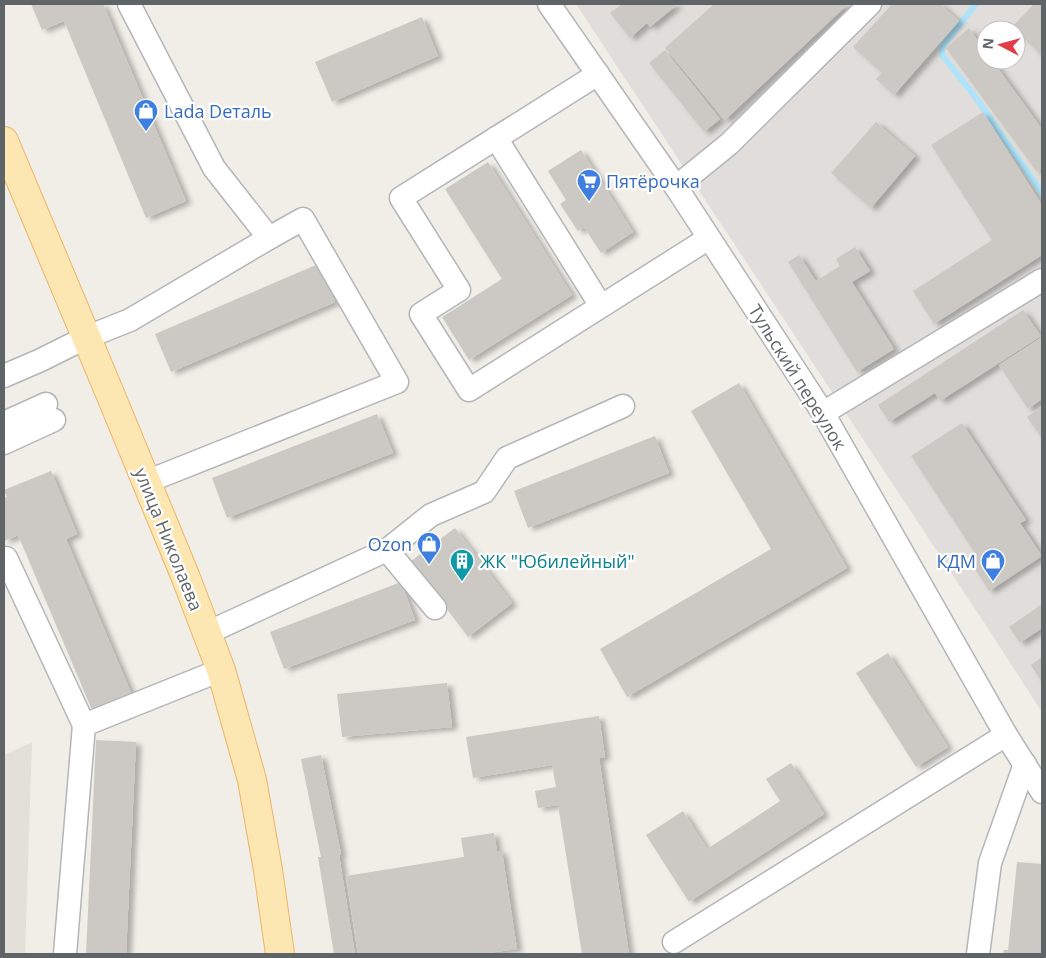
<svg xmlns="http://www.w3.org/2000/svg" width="1046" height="958" font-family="'Open Sans',sans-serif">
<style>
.industrial{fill:#e0ddda;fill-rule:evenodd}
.education{fill:#e3dfd9}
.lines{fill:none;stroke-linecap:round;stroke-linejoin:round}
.stream{stroke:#ade4fb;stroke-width:6}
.building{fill:#ccc9c4;filter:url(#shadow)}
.minor-casing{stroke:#b3b6b9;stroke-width:25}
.major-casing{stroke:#ecb466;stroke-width:30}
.minor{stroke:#fff;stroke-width:22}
.major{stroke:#fce6b2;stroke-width:28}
.labels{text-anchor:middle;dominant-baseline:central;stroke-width:4.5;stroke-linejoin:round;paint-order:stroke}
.shop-label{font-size:18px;fill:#366cbe;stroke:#fff;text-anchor:start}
.street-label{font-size:18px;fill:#5f6467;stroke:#fff}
.culture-label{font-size:18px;fill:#0d838f;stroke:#fff;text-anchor:start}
</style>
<defs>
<filter id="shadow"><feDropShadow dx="5.5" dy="3" stdDeviation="2.5" flood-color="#0004"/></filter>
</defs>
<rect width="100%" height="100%" fill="#f1eee8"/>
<path class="industrial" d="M576,4H1042V712L985,624ZM986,30H1016V60H986Z"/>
<polygon class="education" points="32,742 25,954 4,954 4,755"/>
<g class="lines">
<polyline class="stream" points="976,4 942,47 942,55 976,98 1042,193"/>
</g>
<g class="building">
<polygon points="31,4 103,4 186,201 146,218 64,21 42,30"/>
<polygon points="622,4 678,4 650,27 647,23 630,38 610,13"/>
<polygon points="714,4 848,4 725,120 665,48"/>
<polygon points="892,4 940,4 959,21 894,95 876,79 882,73 853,47"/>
<polygon points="1034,4 1042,4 1042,56 1012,27"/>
<polygon points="422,17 438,56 332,102 315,62"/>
<polygon points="969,28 986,52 986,60 992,60 1042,129 1042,168 1037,172 946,48"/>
<polygon points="665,50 720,119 704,132 649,63"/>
<polygon points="983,112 1042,205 1042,255 934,324 913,291 992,240 931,145"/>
<polygon points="876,122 915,156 871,208 831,173"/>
<polygon points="581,150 633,232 601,253 584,227 578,231 560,204 566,200 548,171"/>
<polygon points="488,162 572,295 469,360 442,317 502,279 445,189"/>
<polygon points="855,247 870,271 852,282 894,349 857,372 788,262 799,255 816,281 840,266 836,259"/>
<polygon points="318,264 335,302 171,372 155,334"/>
<polygon points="1023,310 1041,336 940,401 935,393 889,422 878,405"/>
<polygon points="1042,337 1042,399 1028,409 999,365"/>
<polygon points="739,383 847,568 627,697 600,649 771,549 691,411"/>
<polygon points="1042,406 1042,439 1027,417"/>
<polygon points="377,414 393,453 227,518 212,478"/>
<polygon points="962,423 1026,520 1020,523 1042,556 989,591 968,558 975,553 911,456"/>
<polygon points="655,436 669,473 528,528 514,491"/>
<polygon points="51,471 77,534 66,539 131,693 92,710 18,535 4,541 4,498 7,497 4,490"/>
<polygon points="455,528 512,603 468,637 411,561"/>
<polygon points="401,582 415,620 284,669 270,632"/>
<polygon points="1042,604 1042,628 1020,643 1009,627"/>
<polygon points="888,653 948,747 916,767 856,673"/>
<polygon points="1042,657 1042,683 1031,665"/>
<polygon points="447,683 452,727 342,737 337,694"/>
<polygon points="599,716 605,757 599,758 629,954 582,954 558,805 538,808 535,791 556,787 552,765 473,778 466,737"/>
<polygon points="96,740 136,742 126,954 86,954"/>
<polygon points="321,755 341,854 339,855 355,954 334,954 318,857 321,857 301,759"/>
<polygon points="791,763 824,814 689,902 646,835 683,811 707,849 780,801 766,779"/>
<polygon points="494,833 497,851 502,851 517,949 480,954 358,954 346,876 464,857 461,838"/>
<polygon points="1017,862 1042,864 1042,954 1003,954 1004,950 1008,950"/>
</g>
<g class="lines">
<defs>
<g id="minor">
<polyline points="549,4 676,187 823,413 1006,735 1042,792"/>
<polyline points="598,74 401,198 459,290 421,314 469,390 709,238"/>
<polyline points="496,138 601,306"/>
<polyline points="676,187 729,144 870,4"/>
<polyline points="4,376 41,360 85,338 130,320 269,238 214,168 129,4"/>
<polyline points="823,413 1042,280"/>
<polyline points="4,423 46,404"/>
<polyline points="4,443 54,420"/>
<polyline points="146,482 397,382 303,219 269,238"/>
<polyline points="387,550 435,608"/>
<polyline points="4,559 6,558 84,725 221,670"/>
<polyline points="207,633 387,550 431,515 484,492 507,458 623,406"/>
<polyline points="674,942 1006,735"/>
<polyline points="65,954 84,725"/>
<polyline points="978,954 990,863 1025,764"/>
</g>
<polyline id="major" points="4,141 111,396 186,578 221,670 252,780 268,870 280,954"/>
</defs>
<use href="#minor" class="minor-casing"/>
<use href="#major" class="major-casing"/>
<use href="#minor" class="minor"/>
<use href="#major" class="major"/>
</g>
<defs>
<symbol id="shop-pin" viewBox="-11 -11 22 30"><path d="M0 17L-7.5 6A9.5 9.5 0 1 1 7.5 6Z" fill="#3f7fe0" stroke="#fff"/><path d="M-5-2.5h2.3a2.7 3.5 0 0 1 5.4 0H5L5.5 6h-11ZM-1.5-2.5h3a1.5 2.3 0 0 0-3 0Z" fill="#fff"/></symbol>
<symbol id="supermarket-pin" viewBox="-11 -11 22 30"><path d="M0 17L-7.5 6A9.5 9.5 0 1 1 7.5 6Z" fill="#3f7fe0" stroke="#fff"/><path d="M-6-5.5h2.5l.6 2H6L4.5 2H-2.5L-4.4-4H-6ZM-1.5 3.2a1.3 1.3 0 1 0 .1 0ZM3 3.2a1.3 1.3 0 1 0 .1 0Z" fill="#fff"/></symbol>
<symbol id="building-pin" viewBox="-11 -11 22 30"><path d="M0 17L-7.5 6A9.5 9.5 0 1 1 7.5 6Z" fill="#0f9aa8" stroke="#fff"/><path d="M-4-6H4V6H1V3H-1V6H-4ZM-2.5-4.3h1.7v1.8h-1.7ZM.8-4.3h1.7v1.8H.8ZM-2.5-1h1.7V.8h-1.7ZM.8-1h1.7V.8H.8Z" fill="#fff"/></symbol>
</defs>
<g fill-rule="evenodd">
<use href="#shop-pin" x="132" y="97" width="28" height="38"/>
<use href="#supermarket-pin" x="575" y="167" width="28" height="38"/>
<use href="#shop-pin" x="415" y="530" width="28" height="38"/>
<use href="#building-pin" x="448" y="547" width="28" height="38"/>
<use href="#shop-pin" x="979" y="547" width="28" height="38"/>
</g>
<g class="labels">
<g class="shop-label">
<text x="164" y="111">Lada Dеталь</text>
<text x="606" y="181">Пятёрочка</text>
<text x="412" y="544" text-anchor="end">Ozon</text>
<text x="976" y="561" text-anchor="end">КДМ</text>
</g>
<g class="street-label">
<text transform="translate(798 377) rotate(58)">Тульский переулок</text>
<text transform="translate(169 539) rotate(68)">улица Николаева</text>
</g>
<g class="culture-label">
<text x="480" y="561">ЖК "Юбилейный"</text>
</g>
</g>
<rect width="1046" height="958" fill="none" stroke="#5f6467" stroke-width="10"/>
<g transform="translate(1001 45) rotate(276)"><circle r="24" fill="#ffffff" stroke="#bfc1c2"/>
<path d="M0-4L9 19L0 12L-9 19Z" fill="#e23c46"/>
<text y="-8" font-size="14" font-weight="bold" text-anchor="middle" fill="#5f6467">N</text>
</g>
</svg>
